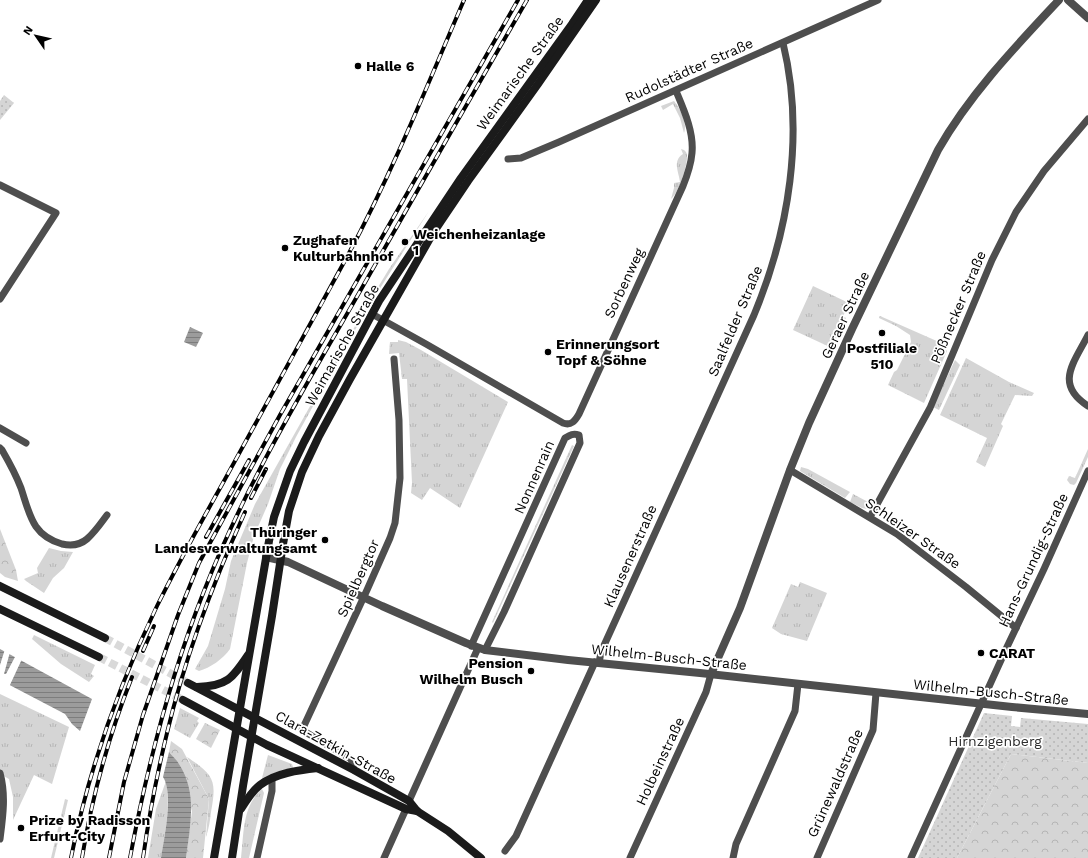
<svg xmlns="http://www.w3.org/2000/svg" width="1088" height="858" font-family="'Work Sans',sans-serif">
<style>
.grass{fill:url(#grass-tufts)}
.forest{fill:url(#forest-crowns)}
.garden{fill:url(#garden-dots)}
.water{fill:url(#water-rules)}
.pier{fill:#fff}
.lines{fill:none;stroke-linecap:round;stroke-linejoin:round}
.secondary-tunnel{stroke:#d9d9d9;stroke-width:8;stroke-dasharray:8 4;stroke-linecap:butt}
.minor{stroke:#4e4e4e;stroke-width:7}
.tertiary{stroke:#4e4e4e;stroke-width:8}
.secondary{stroke:#1b1b1b;stroke-width:8}
.rail-casing{stroke:#000;stroke-width:4}
.rail{stroke:#fff;stroke-width:2.5;stroke-dasharray:8;stroke-linecap:butt}
.poi-dot{fill:#000;stroke:#fff;stroke-width:1.5}
.labels{text-anchor:middle;dominant-baseline:central;stroke-width:3.5;stroke-linejoin:round;paint-order:stroke}
.poi-label{font-size:14px;font-weight:bold;fill:#000;stroke:#fff;text-anchor:start}
.street-label{font-size:14px;fill:#000;stroke:#fff}
.park-label{font-size:14px;fill:#2c2c2c;stroke:#fff}
</style>
<defs>
<pattern id="grass-tufts" width="24" height="20" patternUnits="userSpaceOnUse"><rect width="24" height="20" fill="#d5d5d5"/><path d="M3 7l-1-3M5 7V3M7 7l1-3M15 17l-1-3M17 17v-4M19 17l1-3" fill="none" stroke="#b5b5b5"/></pattern>
<pattern id="forest-crowns" width="20" height="18" patternUnits="userSpaceOnUse"><rect width="20" height="18" fill="#d5d5d5"/><path d="M2 6a3 3 0 1 1 6 0M12 15a3 3 0 1 1 6 0" fill="none" stroke="#b5b5b5"/></pattern>
<pattern id="garden-dots" width="8" height="8" patternUnits="userSpaceOnUse"><rect width="8" height="8" fill="#d5d5d5"/><path d="M2 2h.1M6 6h.1" fill="none" stroke="#b5b5b5" stroke-width="1.8" stroke-linecap="round"/></pattern>
<pattern id="water-rules" width="6" height="5" patternUnits="userSpaceOnUse"><rect width="6" height="5" fill="#9c9c9c"/><path d="M0 2.5h6" fill="none" stroke="#7d7d7d"/></pattern>
</defs>
<rect width="100%" height="100%" fill="#fff"/>
<g class="grass">
<path d="M674,101C680,108 688,124 684,133L680,118L673,104L663,110L661,106Z"/>
<path d="M681,149L684,150C686,152 687,153 687,155C688,165 678,194 671,199L674,188V183L680,182C679,172 672,161 683,154Z"/>
<path d="M429,211L365,312L296,437L280,469L268,504L254,536L247,563L230,649C223,659 210,668 199,671L195,669L208,646L225,589L231,561L255,504L363,312L389,269Z"/>
<polygon points="813,286 851,304 852,306 850,311 846,310 843,316 846,318 832,348 793,330"/>
<polygon points="880,316 939,342 947,351 924,403 888,385 894,372 897,370 911,342 910,335 896,326 879,318 879,317"/>
<polygon points="398,340 406,342 421,350 508,402 460,508 430,488 422,500 411,493 412,483 407,379 402,379 399,353 389,354 390,342 398,342"/>
<polygon points="966,358 1009,382 1034,393 1032,396 1015,395 1001,424 1003,426 985,467 976,462 987,438 940,415"/>
<polygon points="955,360 960,365 939,410 933,407"/>
<polygon points="572,445 574,446 493,623 492,622"/>
<polygon points="1088,449 1088,457 1076,483 1074,485 1070,484 1067,480 1069,476 1075,478"/>
<polygon points="801,467 808,469 850,492 845,498 800,471"/>
<polygon points="853,494 870,503 867,509 862,508 850,502"/>
<polygon points="49,548 61,551 73,552 64,568 53,578 44,593 26,581 24,579 38,573 37,568"/>
<polygon points="800,582 827,593 807,641 781,634 772,628 791,584 798,587"/>
<polygon points="34,635 95,665 91,674 94,676 89,682 61,664 32,639"/>
<polygon points="0,694 69,727 52,784 34,775 13,820 13,797 9,779 0,774"/>
<polygon points="180,708 199,718 197,721 199,723 190,738 174,729"/>
<polygon points="268,755 292,764 293,768 282,770 262,778"/>
<path d="M187,757C214,775 217,780 211,812C210,821 209,828 206,837L209,799Z"/>
<path d="M166,781C171,806 165,833 161,858H148L156,809Z"/>
<path d="M262,789L264,793L249,858H241C244,834 242,806 262,789Z"/>
<polygon points="65,799 68,800 54,858 51,858"/>
</g>
<g class="forest">
<polygon points="0,529 16,570 18,581 5,577 0,573"/>
<polygon points="205,723 220,730 211,748 196,739"/>
<polygon points="171,741 182,749 209,799 203,858 186,858 192,811 179,764 169,752"/>
<polygon points="1011,754 1088,763 1088,858 957,858"/>
</g>
<g class="garden">
<polygon points="4,95 14,103 0,120 0,101"/>
<polygon points="984,713 1012,716 1011,726 1020,727 1021,718 1088,724 1088,763 1011,754 957,858 918,858"/>
</g>
<g class="water">
<polygon points="190,327 203,333 196,347 184,342"/>
<polygon points="0,649 92,699 80,731 72,724 65,714 0,680"/>
<path d="M169,752C172,756 177,760 179,764C198,794 190,826 186,858H161C164,838 174,794 163,777Z"/>
</g>
<polygon class="pier" points="5,649 10,652 4,674 6,674 16,655 22,659 9,687 0,683 0,665"/>
<g class="lines">
<g class="secondary-tunnel">
<polyline points="105,638 188,683"/>
<polyline points="99,657 183,700"/>
</g>
<g class="minor">
<polyline points="508,159 521,158 559,142 878,0"/>
<polyline points="0,185 56,213 0,299"/>
<path d="M372,314L426,344L563,423C571,426 575,421 579,414L683,186C687,176 691,165 692,153C694,132 684,110 676,91"/>
<path d="M1088,335C1074,363 1054,384 1088,406"/>
<polyline points="0,428 26,443"/>
<path d="M0,448L2,450C9,462 16,475 21,488C30,515 32,535 62,544C71,546 80,545 87,539C95,532 101,523 107,515"/>
<polyline points="790,470 897,534 966,587 1016,628"/>
<polyline points="870,517 930,408 992,260 1016,212 1044,171 1088,119"/>
<path d="M471,646L565,438C570,435 573,433 579,435L580,443L504,612L485,650"/>
<path d="M599,663L601,652L616,619L754,315C789,231 805,133 783,43"/>
<polyline points="354,770 351,759 302,730 367,590 390,538 395,523 400,478 399,420 394,359"/>
<path d="M0,773C6,795 3,816 0,839"/>
<polyline points="409,801 478,648"/>
<polyline points="505,851 516,836 595,662"/>
<polyline points="257,858 272,791 272,778"/>
<polyline points="384,858 406,809"/>
<polyline points="630,858 706,692 711,674"/>
<polyline points="733,858 736,844 795,711 798,684"/>
<polyline points="817,858 873,730 876,693"/>
<polyline points="911,858 1007,647 1044,569 1088,471"/>
</g>
<g class="tertiary">
<polyline points="1068,0 1088,18"/>
<polyline points="266,557 288,562 382,606 466,643 485,650 568,660 700,673 1012,707 1088,714"/>
<path d="M711,674L740,608L790,470L809,423L852,329L938,150C970,94 1015,47 1059,0"/>
</g>
<g class="secondary">
<polyline points="0,586 105,638"/>
<polyline points="0,609 99,657"/>
<polyline points="188,683 354,770 409,801 417,811 448,831 481,858"/>
<path d="M197,687C227,686 232,679 248,655"/>
<polyline points="183,700 267,745 406,809 417,811"/>
<path d="M241,809C246,801 252,791 260,785C276,773 299,770 318,768"/>
<polyline points="214,858 269,541 274,517 290,471 304,442 379,301 461,178 572,24 588,0"/>
<polyline points="232,858 243,786 272,616 283,544 289,511 302,472 319,436 350,379 433,233 468,181 538,84 596,0"/>
</g>
<defs>
<g id="rail">
<polyline points="251,498 266,469"/>
<polyline points="206,537 249,460"/>
<polyline points="143,651 154,626"/>
<path d="M71,858C88,772 119,685 157,606C178,564 201,522 224,481C265,406 307,331 348,255C392,173 427,86 464,0"/>
<path d="M82,858C92,797 109,735 132,677"/>
<polyline points="109,858 124,782 143,715 178,615 199,563 280,415 518,0"/>
<path d="M130,858C147,767 170,677 204,591C243,491 297,400 351,307C409,205 468,102 527,0"/>
<path d="M143,858C149,816 157,774 167,733C185,657 213,583 245,512"/>
</g>
</defs>
<use href="#rail" class="rail-casing"/>
<use href="#rail" class="rail"/>
</g>
<g class="poi-dot">
<circle cx="358" cy="66" r="4"/>
<circle cx="405" cy="242" r="4"/>
<circle cx="285" cy="248" r="4"/>
<circle cx="882" cy="333" r="4"/>
<circle cx="548" cy="352" r="4"/>
<circle cx="325" cy="540" r="4"/>
<circle cx="981" cy="653" r="4"/>
<circle cx="531" cy="671" r="4"/>
<circle cx="21" cy="828" r="4"/>
</g>
<g class="labels">
<g class="poi-label">
<text x="366" y="66">Halle 6</text>
<text x="413" y="234">Weichenheizanlage<tspan x="413" dy="16">1</tspan></text>
<text x="293" y="240">Zughafen<tspan x="293" dy="16">Kulturbahnhof</tspan></text>
<text x="556" y="344">Erinnerungsort<tspan x="556" dy="16">Topf &amp; Söhne</tspan></text>
<text x="882" y="348" text-anchor="middle">Postfiliale<tspan x="882" dy="16">510</tspan></text>
<text x="317" y="532" text-anchor="end">Thüringer<tspan x="317" dy="16">Landesverwaltungsamt</tspan></text>
<text x="989" y="653">CARAT</text>
<text x="523" y="663" text-anchor="end">Pension<tspan x="523" dy="16">Wilhelm Busch</tspan></text>
<text x="29" y="820">Prize by Radisson<tspan x="29" dy="16">Erfurt-City</tspan></text>
</g>
<g class="street-label">
<text transform="translate(689 70) rotate(-24)">Rudolstädter Straße</text>
<text transform="translate(520 73) rotate(-54)">Weimarische Straße</text>
<text transform="translate(624 283) rotate(-65)">Sorbenweg</text>
<text transform="translate(958 307) rotate(-67)">Pößnecker Straße</text>
<text transform="translate(845 315) rotate(-65)">Geraer Straße</text>
<text transform="translate(735 321) rotate(-67)">Saalfelder Straße</text>
<text transform="translate(342 345) rotate(-61)">Weimarische Straße</text>
<text transform="translate(534 477) rotate(-66)">Nonnenrain</text>
<text transform="translate(913 533) rotate(35)">Schleizer Straße</text>
<text transform="translate(630 556) rotate(-66)">Klausenerstraße</text>
<text transform="translate(1033 560) rotate(-65)">Hans-Grundig-Straße</text>
<text transform="translate(358 578) rotate(-66)">Spielbergtor</text>
<text transform="translate(669 657) rotate(6)">Wilhelm-Busch-Straße</text>
<text transform="translate(991 692) rotate(6)">Wilhelm-Busch-Straße</text>
<text transform="translate(336 747) rotate(29)">Clara-Zetkin-Straße</text>
<text transform="translate(660 761) rotate(-65)">Holbeinstraße</text>
<text transform="translate(835 783) rotate(-66)">Grünewaldstraße</text>
</g>
<g class="park-label">
<text x="995" y="741">Hirnzigenberg</text>
</g>
</g>
<g transform="translate(36 36) rotate(304)" stroke="#ffffff" stroke-width="3" paint-order="stroke">
<path d="M0-3L7 15L0 10L-7 15Z" fill="#000000"/>
<text y="-6" font-size="11" font-weight="bold" text-anchor="middle" fill="#000000">N</text>
</g>
</svg>
